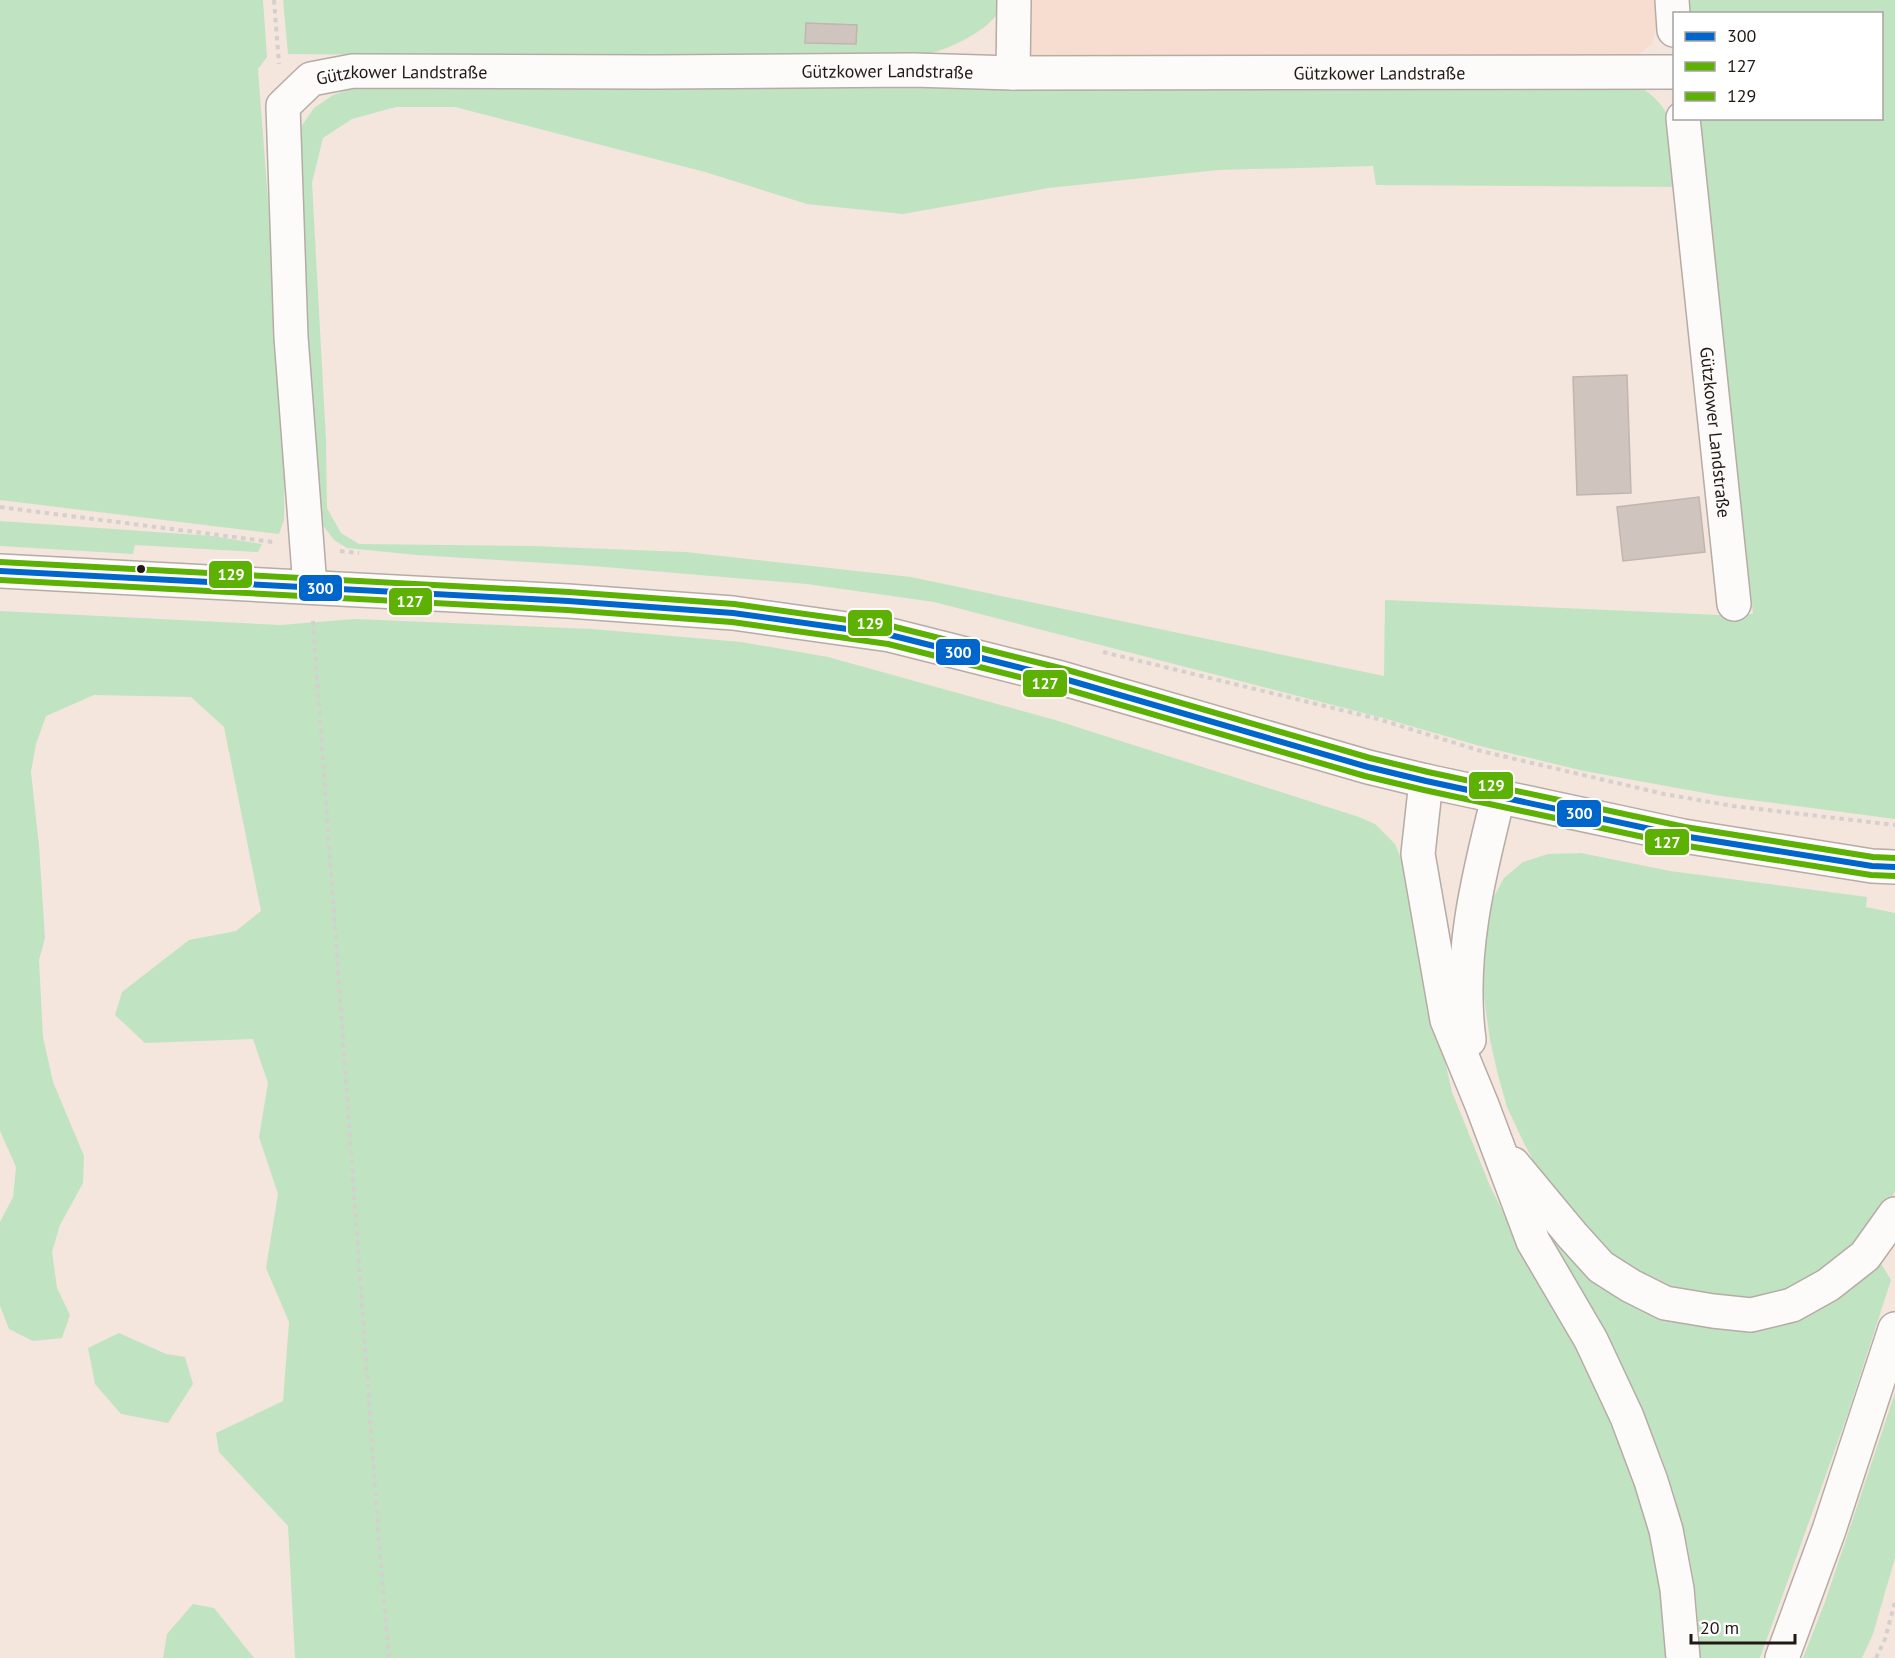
<svg xmlns="http://www.w3.org/2000/svg" width="1895" height="1658" font-family="'PT Sans',sans-serif">
<style>
.built{fill:#f7ddcf}
.green{fill:#c0e4c2}
.building{fill:#d0c4be;stroke:#c0b5af;stroke-width:1.5}
.lines{fill:none;stroke-linecap:round;stroke-linejoin:round}
.minor-casing{stroke:#b6aba5;stroke-width:36}
.major-casing{stroke:#b6aba5;stroke-width:36}
.highway-casing{stroke:#b6aba5;stroke-width:36}
.path{stroke:#d4d0ce;stroke-width:4;stroke-dasharray:4.5 4.5;stroke-linecap:butt}
.minor{stroke:#fdfbfa;stroke-width:33}
.major{stroke:#fdfbfa;stroke-width:33}
.highway{stroke:#fdfbfa;stroke-width:33}
.bus-1-casing{stroke:#fff;stroke-width:10}
.bus-2-casing{stroke:#fff;stroke-width:10}
.bus-3-casing{stroke:#fff;stroke-width:10}
.bus-1{stroke:#06c;stroke-width:6}
.bus-2{stroke:#5cb103;stroke-width:6}
.bus-3{stroke:#5cb103;stroke-width:6}
.bus-dot{fill:#211813;stroke:#fff;stroke-width:2}
.labels{text-anchor:middle;dominant-baseline:central;stroke-width:4.5;stroke-linejoin:round;paint-order:stroke}
.street-label{font-size:18px;fill:#211813;stroke:#fff}
.line-badge{stroke:#fff;stroke-width:2}
.badge-label{font-size:16px;text-anchor:middle;font-weight:bold;fill:#fff}
</style>
<rect width="100%" height="100%" fill="#f4e5dd"/>
<polygon class="built" points="1022,0 1659,0 1660,12 1652,44 1629,62 1021,59"/>
<g class="green">
<polygon points="0,0 263,0 267,57 258,69 285,426 284,520 279,534 0,500"/>
<path d="M283,0H1002C1002,25 952,48 931,53C922,54 912,55 903,55L583,57L288,54Z"/>
<path d="M1686,0H1895V819L1721,796L1584,771L1480,746L1383,718L934,602L807,584L593,566L417,555L347,548L334,540L322,524L315,500L294,137L314,108L333,95L363,85L1629,81C1680,106 1675,138 1678,187L1376,185L1373,166L1218,170L1049,188L903,214L807,204L705,172L455,107H396L352,119L323,138L312,183L326,440L327,508L341,533L359,544L531,546L686,552L911,577L1384,676L1385,600L1719,615L1753,614L1699,119L1882,118V14L1687,13Z"/>
<polygon points="0,521 212,536 262,544 258,552 135,545 133,554 0,546"/>
<polygon points="0,611 280,625 355,619 592,629 741,642 828,657 1055,720 1359,817 1375,824 1395,844 1408,875 1429,991 1452,1092 1490,1186 1521,1248 1577,1346 1625,1446 1667,1590 1670,1658 295,1658 288,1526 219,1452 216,1433 283,1401 289,1322 266,1268 278,1194 259,1137 268,1083 253,1039 145,1043 115,1015 122,992 189,940 236,931 261,911 224,727 191,697 94,695 46,716 36,744 31,772 39,846 45,938 39,960 43,1037 53,1082 84,1156 83,1183 60,1225 52,1252 57,1288 70,1315 62,1338 33,1341 9,1329 0,1306 0,1222 13,1197 16,1167 0,1131"/>
<polygon points="1581,853 1670,871 1867,897 1866,907 1895,913 1895,1191 1886,1210 1873,1230 1816,1275 1785,1291 1758,1298 1726,1299 1662,1287 1609,1254 1538,1170 1522,1139 1507,1107 1498,1075 1490,1040 1484,997 1483,959 1486,924 1493,898 1504,878 1523,862 1548,854"/>
<path d="M1544,1235L1670,1319L1702,1326H1736L1877,1257L1891,1280L1847,1416L1760,1658H1699C1700,1570 1675,1477 1636,1398C1608,1342 1575,1289 1544,1235Z"/>
<polygon points="119,1333 166,1354 185,1357 193,1384 168,1423 121,1414 95,1384 88,1348"/>
<polygon points="1895,1393 1895,1558 1873,1634 1862,1658 1803,1658 1825,1602"/>
<polygon points="193,1604 214,1608 254,1658 163,1658 167,1634"/>
</g>
<g class="building">
<polygon points="806,23 857,25 856,44 805,43"/>
<polygon points="1627,375 1631,493 1577,495 1573,377"/>
<polygon points="1699,497 1705,552 1623,561 1617,507"/>
</g>
<g class="lines">
<defs>
<g id="minor">
<polyline points="1672,0 1674,30"/>
<polyline points="1013,73 1014,0"/>
<path id="s1" d="M1683,118L1734,604"/>
<path id="s2" d="M310,587L291,337L283,106L311,79L353,71L655,72L913,70L1013,73L1674,72"/>
</g>
<polyline id="major" points="0,571 568,601 733,613 890,635 1061,678 1368,767 1426,781 1683,836 1872,866 1895,867"/>
<g id="highway">
<polyline points="1426,781 1418,854 1447,1020 1482,1105 1533,1241 1591,1340 1627,1417 1651,1481 1666,1530 1677,1589 1683,1658"/>
<path d="M1469,1040C1458,958 1478,877 1498,798"/>
<polyline points="1513,1164 1572,1235 1601,1267 1631,1286 1665,1303 1713,1311 1751,1315 1792,1305 1828,1285 1865,1256 1895,1214"/>
<polyline points="1782,1658 1829,1530 1895,1329"/>
</g>
</defs>
<use href="#minor" class="minor-casing"/>
<use href="#major" class="major-casing"/>
<use href="#highway" class="highway-casing"/>
<g class="path">
<polyline points="274,0 279,64"/>
<polyline points="0,507 273,542"/>
<polyline points="340,551 359,553"/>
<polyline points="313,621 379,1542 389,1658"/>
<polyline points="1103,652 1378,719 1481,751 1664,794 1733,806 1895,825"/>
<polyline points="1876,1658 1885,1639 1895,1602"/>
</g>
<use href="#minor" class="minor"/>
<use href="#major" class="major"/>
<use href="#highway" class="highway"/>
<defs>
<polyline id="bus-1" points="0,571 568,601 733,613 890,635 1061,678 1368,767 1426,781 1683,836 1872,866 1895,867"/>
<polyline id="bus-2" points="0,580 567,610 732,622 888,644 1059,687 1365,776 1424,790 1681,845 1871,875 1895,876"/>
<polyline id="bus-3" points="0,562 569,592 734,604 891,626 1064,669 1370,758 1428,772 1685,827 1873,857 1895,858"/>
</defs>
<use href="#bus-1" class="bus-1-casing"/>
<use href="#bus-2" class="bus-2-casing"/>
<use href="#bus-3" class="bus-3-casing"/>
<use href="#bus-1" class="bus-1"/>
<use href="#bus-2" class="bus-2"/>
<use href="#bus-3" class="bus-3"/>
</g>
<circle class="bus-dot" cx="141" cy="569" r="5"/>
<g class="labels">
<g class="street-label">
<text stroke="none"><textPath href="#s2" startOffset="1098">Gützkower Landstraße</textPath></text>
<text stroke="none"><textPath href="#s2" startOffset="1590">Gützkower Landstraße</textPath></text>
<text stroke="none"><textPath href="#s2" startOffset="612">Gützkower Landstraße</textPath></text>
<text stroke="none"><textPath href="#s1" startOffset="316">Gützkower Landstraße</textPath></text>
</g>
</g>
<g class="line-badge">
<rect x="208" y="560" width="45" height="29" rx="6" fill="#5cb103"/>
<rect x="298" y="574" width="45" height="28" rx="6" fill="#06c"/>
<rect x="388" y="587" width="45" height="29" rx="6" fill="#5cb103"/>
<rect x="847" y="609" width="46" height="28" rx="6" fill="#5cb103"/>
<rect x="935" y="638" width="46" height="28" rx="6" fill="#06c"/>
<rect x="1022" y="669" width="46" height="29" rx="6" fill="#5cb103"/>
<rect x="1468" y="771" width="46" height="29" rx="6" fill="#5cb103"/>
<rect x="1556" y="799" width="46" height="29" rx="6" fill="#06c"/>
<rect x="1644" y="828" width="46" height="28" rx="6" fill="#5cb103"/>
</g>
<g class="badge-label">
<text x="231" y="580">129</text>
<text x="320" y="594">300</text>
<text x="410" y="607">127</text>
<text x="870" y="629">129</text>
<text x="958" y="658">300</text>
<text x="1045" y="689">127</text>
<text x="1491" y="791">129</text>
<text x="1579" y="819">300</text>
<text x="1667" y="848">127</text>
</g>
<rect x="1673" y="12" width="210" height="108" fill="#ffffff" stroke="#a6a3a1" stroke-width="1.5"/>
<rect x="1685" y="32" width="30" height="9" fill="#0066cc" stroke="#a6a3a1" stroke-width="1.5"/>
<text x="1727" y="42" font-size="18" fill="#211813">300</text>
<rect x="1685" y="62" width="30" height="9" fill="#5cb103" stroke="#a6a3a1" stroke-width="1.5"/>
<text x="1727" y="72" font-size="18" fill="#211813">127</text>
<rect x="1685" y="92" width="30" height="9" fill="#5cb103" stroke="#a6a3a1" stroke-width="1.5"/>
<text x="1727" y="102" font-size="18" fill="#211813">129</text>
<path d="M1691 1634v9h104v-9" fill="none" stroke="#211813" stroke-width="3"/>
<text x="1700" y="1634" font-size="18" fill="#211813" stroke="#ffffff" stroke-width="4.5" paint-order="stroke">20 m</text>
</svg>
